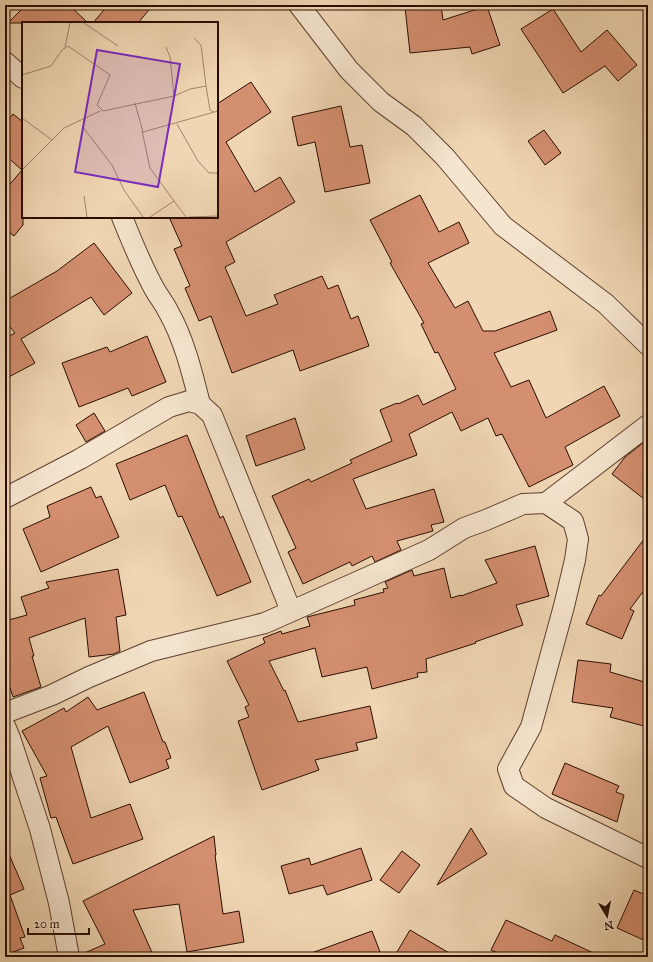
<svg xmlns="http://www.w3.org/2000/svg" width="653" height="962" font-family="'IM FELL Great Primer',serif">
<style>
.building{fill:#d48f70;stroke:#2b0c00}
.lines{fill:none;stroke-linecap:round;stroke-linejoin:round}
.minor-casing{stroke:#5c3e2d;stroke-width:22}
.minor{stroke:#f5e4ce;stroke-width:20}
.inset-road{fill:none;stroke:#a1856b;stroke-width:1}
.view{fill:#7b2cbf;fill-opacity:0.15;stroke:#7b2cbf;stroke-width:2}
.inset-edge{fill:none;stroke:#2b0c00;stroke-width:2}
</style>
<rect width="100%" height="100%" fill="#f0d6b3"/>
<filter id="stains"><feTurbulence type="fractalNoise" baseFrequency=".005" numOctaves="4"/><feColorMatrix values="0 0 0 0 .2 0 0 0 0 .09 0 0 0 0 .02 0 0 0 .5 -.17"/></filter>
<radialGradient id="worn" r=".72"><stop offset=".6" stop-color="#630" stop-opacity="0"/><stop offset="1" stop-color="#630" stop-opacity=".3"/></radialGradient>
<g class="building">
<polygon points="26,5 69,5 88,23 8,23"/>
<polygon points="108,5 153,5 138,23 93,23"/>
<polygon points="421,5 441,5 443,20 487,6 500,45 472,54 470,47 410,53 405,7"/>
<polygon points="553,9 581,52 607,30 637,65 618,81 605,66 563,93 521,29"/>
<polygon points="251,82 271,112 226,142 255,192 280,177 295,202 226,242 235,262 225,267 246,316 278,304 274,295 322,276 328,289 338,285 351,319 358,316 369,346 300,371 293,350 232,373 211,316 199,321 185,288 190,286 174,249 182,246 169,217 217,217 217,104"/>
<polygon points="341,106 350,147 362,145 370,183 325,192 315,142 298,146 292,117"/>
<polygon points="13,114 23,122 23,225 14,236 5,229 5,190 22,170 5,155 5,124"/>
<polygon points="544,130 561,153 545,165 528,141"/>
<polygon points="420,195 439,232 459,222 469,243 428,263 455,308 468,301 483,331 495,331 550,311 557,330 494,353 511,387 529,380 546,418 604,386 620,416 565,447 573,465 529,487 502,434 496,436 488,418 461,431 452,412 409,434 417,455 353,479 366,509 434,489 444,522 431,525 433,531 397,541 401,550 375,562 372,556 352,566 350,562 303,584 288,552 296,548 272,496 309,479 311,482 352,463 350,460 392,441 380,410 397,403 398,404 418,395 423,405 456,389 438,352 435,353 421,324 424,323 390,263 392,262 370,220"/>
<polygon points="94,243 132,293 104,315 91,297 21,339 35,363 5,379 5,338 15,333 5,321 5,301 57,271"/>
<polygon points="147,336 166,382 132,396 128,388 79,407 62,363 107,347 110,352"/>
<polygon points="94,413 105,431 86,442 76,425"/>
<polygon points="295,418 305,449 256,466 246,436"/>
<polygon points="187,435 220,518 223,516 251,582 217,596 182,516 178,517 165,485 130,500 116,464"/>
<polygon points="648,439 648,502 612,474 625,457"/>
<polygon points="91,487 96,498 101,496 119,537 41,572 23,529 50,517 47,506"/>
<polygon points="648,534 648,585 630,609 634,611 622,639 586,624 599,595 601,596"/>
<polygon points="535,546 549,596 516,605 523,625 475,642 476,643 426,659 427,672 417,673 418,677 372,689 367,667 322,677 315,648 269,661 284,691 285,690 298,722 370,706 377,738 356,743 358,750 315,760 319,770 262,790 238,721 249,717 245,707 249,705 227,661 265,643 263,638 281,631 282,634 310,626 307,617 355,605 354,600 384,592 383,589 388,588 385,582 412,570 414,576 444,568 451,598 461,595 461,596 497,583 485,560"/>
<polygon points="118,569 126,615 116,617 120,651 114,654 89,657 85,618 29,638 34,656 32,656 41,687 13,697 5,673 5,621 27,615 21,597 49,588 46,582"/>
<polygon points="578,660 611,664 610,672 648,683 648,713 644,726 610,717 613,708 572,702"/>
<polygon points="144,692 163,742 165,742 171,758 166,760 169,768 130,783 108,726 71,747 91,818 130,804 143,839 73,864 56,817 51,818 40,778 47,776 22,731 64,708 66,712 88,697 97,710"/>
<polygon points="565,763 619,786 616,792 624,795 617,822 552,794"/>
<polygon points="471,828 487,854 437,885"/>
<polygon points="214,836 216,855 215,855 223,914 239,911 244,942 187,952 179,904 133,910 154,957 80,957 80,955 105,944 83,901"/>
<polygon points="5,845 24,889 10,895 25,937 20,938 24,948 5,955"/>
<polygon points="361,848 372,880 327,895 323,885 289,894 281,866 309,858 311,865"/>
<polygon points="402,851 420,865 399,893 380,880"/>
<polygon points="634,890 648,896 648,942 617,928"/>
<polygon points="506,920 552,941 555,935 602,957 506,957 491,950"/>
<polygon points="410,930 456,957 394,957"/>
<polygon points="372,931 382,957 306,957 306,955"/>
</g>
<g class="lines">
<defs>
<g id="minor">
<polyline points="299,5 349,70 381,102 414,126 445,157 503,226 606,304 648,345"/>
<polyline points="5,62 23,78"/>
<path d="M122,217C132,242 142,267 155,290C159,297 164,303 168,311C184,339 192,372 200,404"/>
<polyline points="5,498 80,459 169,407 189,401 200,404 212,415 291,611"/>
<polyline points="546,503 648,425"/>
<polyline points="5,713 52,695 89,677 151,651 265,623 429,550 464,528 486,520 523,504 546,503 573,521 578,539 575,560 564,606 531,727 508,769 514,786 546,808 648,858"/>
<polyline points="5,726 10,738 40,829 59,903 69,957"/>
</g>
</defs>
<use href="#minor" class="minor-casing"/>
<use href="#minor" class="minor"/>
</g>
<g transform="translate(22 22)">
<rect width="196" height="196" fill="#f0d6b3"/>
<path class="inset-road" d="M62,1L96,24M172,16L179,23L184,64L188,88L192,90M43,25L48,1M144,25L148,35L152,74M0,53L29,44L40,28L46,24L88,53L75,83L81,89L152,74L168,67L184,64M113,81L121,110L196,89M0,96L30,118M155,102L176,139L187,151H196M60,104L90,143L102,168L121,195M120,109L128,146L152,179M0,148L42,106L78,89M62,174L65,195M128,195L152,179L164,195M167,195L196,194"/>
<path class="view" d="M75,28L158,42L136,165L53,150Z"/>
<rect width="196" height="196" class="inset-edge"/>
</g>
<rect width="653" height="962" fill="none" stroke="#f0d6b3" stroke-width="20"/>
<rect x="6" y="6" width="641" height="950" fill="none" stroke="#2b0c00" stroke-width="2"/>
<rect x="10" y="10" width="633" height="942" fill="none" stroke="#2b0c00"/>
<g transform="translate(607 916) rotate(170)" stroke="#f5e4ce" stroke-width="3" paint-order="stroke">
<path d="M0-3L7 15L0 10L-7 15Z" fill="#2b0c00"/>
<text y="-6" font-size="11" font-weight="bold" text-anchor="middle" fill="#2b0c00">N</text>
</g>
<path d="M28 928v6h61v-6" fill="none" stroke="#2b0c00" stroke-width="2"/>
<text x="34" y="928" font-size="12" fill="#2b0c00" stroke="#f5e4ce" stroke-width="3" paint-order="stroke">20 m</text>
<rect width="100%" height="100%" filter="url(#stains)"/>
<rect width="100%" height="100%" fill="url(#worn)"/>
</svg>
